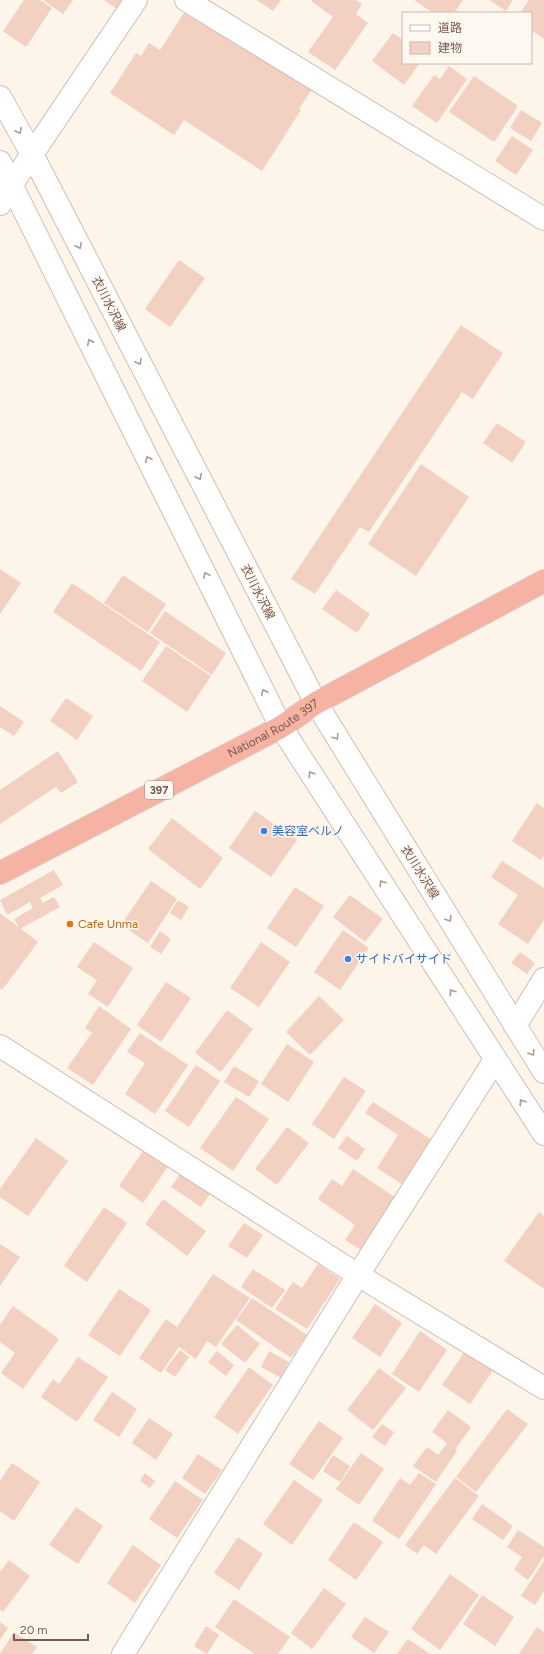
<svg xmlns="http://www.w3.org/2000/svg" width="544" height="1654" font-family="Figtree,'Noto Sans JP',sans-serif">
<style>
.building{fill:#f2d1c2}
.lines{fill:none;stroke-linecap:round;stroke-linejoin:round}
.street-casing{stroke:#d2bdb2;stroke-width:24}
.secondary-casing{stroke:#d5bdaf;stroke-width:24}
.highway-casing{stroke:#d9d1cd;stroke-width:24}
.street{stroke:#fff;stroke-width:22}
.secondary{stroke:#fff;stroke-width:22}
.highway{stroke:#f6b2a2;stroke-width:22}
.oneway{stroke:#ae9b94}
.shop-dot{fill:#3f7fe0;stroke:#fff8f1;stroke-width:1.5}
.food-dot{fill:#e8710a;stroke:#fff8f1;stroke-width:1.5}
.labels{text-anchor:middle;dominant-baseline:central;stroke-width:3;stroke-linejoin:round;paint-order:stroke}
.shield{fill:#fff8f1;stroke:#a0897e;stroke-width:1}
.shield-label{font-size:11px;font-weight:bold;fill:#78594d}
.street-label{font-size:12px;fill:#78594d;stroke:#fff8f1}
.shop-label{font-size:12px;fill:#366cbe;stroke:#fff8f1;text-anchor:start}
.food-label{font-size:12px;fill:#c56008;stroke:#fff8f1;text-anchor:start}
</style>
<rect width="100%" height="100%" fill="#fdf4ea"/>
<g class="building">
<polygon points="24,0 40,0 52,8 26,47 3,31"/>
<polygon points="43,0 73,0 63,14"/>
<polygon points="104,0 123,0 117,9"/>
<polygon points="257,0 281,0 273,11"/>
<polygon points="312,0 356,0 362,4 356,14 368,23 335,70 308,52 333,17 311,1"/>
<polygon points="414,0 463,0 454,13 433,13"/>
<polygon points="489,0 513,0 506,11"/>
<polygon points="529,0 544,0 544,39 531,30 531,13 520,13"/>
<polygon points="189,5 314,86 299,109 301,110 262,171 184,120 174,135 110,93 136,53 141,56 149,43 160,50"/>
<polygon points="393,33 403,40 403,63 420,63 404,85 372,61"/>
<polygon points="449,66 467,79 437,123 412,106 434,75 440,79"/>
<polygon points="474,76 518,106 494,142 449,112"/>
<polygon points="521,110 542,123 531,141 510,128"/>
<polygon points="512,136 533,150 516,175 495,161"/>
<polygon points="179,260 205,278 170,327 145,309"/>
<polygon points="461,325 503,353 473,399 462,392 369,532 360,527 315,594 291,579"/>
<polygon points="497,423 526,442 512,463 483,443"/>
<polygon points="421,464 469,497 416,576 368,544"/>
<polygon points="0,569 21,583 0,614"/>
<polygon points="123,575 166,604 148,632 104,603"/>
<polygon points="72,583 160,642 141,671 53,612"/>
<polygon points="336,590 370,614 357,633 322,609"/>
<polygon points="165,611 226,653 212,675 150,633"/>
<polygon points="166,646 211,676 187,712 142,681"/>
<polygon points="66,698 93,716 77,740 50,721"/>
<polygon points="0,706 24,722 14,736 0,727"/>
<polygon points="58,751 78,782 61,793 56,787 0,824 0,790"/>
<polygon points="537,803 544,808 544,855 541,860 512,841"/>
<polygon points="255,811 297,840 271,877 229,848"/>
<polygon points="172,818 223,858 200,889 148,849"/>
<polygon points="502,861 544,888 544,920 528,944 498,924 518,895 491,877"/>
<polygon points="54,870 63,885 40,898 43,903 54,897 60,907 20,929 14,919 33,908 30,902 7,915 0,900"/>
<polygon points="151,881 177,899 148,943 121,925"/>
<polygon points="295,887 324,906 296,947 267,928"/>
<polygon points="350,895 383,919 365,942 333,917"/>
<polygon points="178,900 189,907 181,920 170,913"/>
<polygon points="0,913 38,942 2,990 0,988"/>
<polygon points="343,930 369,948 340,990 314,972"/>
<polygon points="160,931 171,939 161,954 150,947"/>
<polygon points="94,942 133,968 108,1007 88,994 97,980 77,967"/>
<polygon points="261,942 290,962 259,1007 230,988"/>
<polygon points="520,952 535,963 527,974 511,963"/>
<polygon points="166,982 191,998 161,1042 137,1025"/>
<polygon points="319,996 344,1020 310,1055 286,1032"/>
<polygon points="99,1006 131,1029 93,1085 67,1068 92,1033 85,1028"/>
<polygon points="227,1010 253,1029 221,1072 195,1053"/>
<polygon points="140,1033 188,1065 155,1114 125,1094 145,1063 127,1052"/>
<polygon points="287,1044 314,1062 288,1102 261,1084"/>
<polygon points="196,1065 220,1081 189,1127 165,1111"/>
<polygon points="234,1066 259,1081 249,1097 224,1082"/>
<polygon points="344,1077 366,1091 334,1139 312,1124"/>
<polygon points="236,1097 269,1119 233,1171 200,1148"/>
<polygon points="373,1102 432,1140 403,1185 377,1168 398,1135 365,1113"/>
<polygon points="287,1127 309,1143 277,1185 255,1169"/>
<polygon points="347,1136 365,1149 357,1161 338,1148"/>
<polygon points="36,1138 68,1161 28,1216 0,1197 0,1189"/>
<polygon points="145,1148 169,1165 143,1203 119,1186"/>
<polygon points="184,1168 214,1188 201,1207 171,1187"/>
<polygon points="353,1169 396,1198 361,1250 345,1240 355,1225 318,1199 332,1179 342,1186"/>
<polygon points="163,1199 206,1231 187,1256 145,1224"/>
<polygon points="104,1207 127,1223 87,1282 64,1266"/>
<polygon points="539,1212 544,1216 544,1289 504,1261"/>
<polygon points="244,1223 263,1235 247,1258 228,1246"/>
<polygon points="0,1244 20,1257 0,1286"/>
<polygon points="318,1264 340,1279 307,1329 275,1309 293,1282 302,1288"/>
<polygon points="253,1269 285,1290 272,1308 241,1287"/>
<polygon points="213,1274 250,1298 216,1347 207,1341 196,1359 179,1347 161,1373 139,1358 166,1319 177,1327"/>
<polygon points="119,1289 151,1310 120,1356 88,1335"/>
<polygon points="252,1298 307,1335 291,1358 236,1320"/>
<polygon points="375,1304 402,1323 380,1357 352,1338"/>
<polygon points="13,1306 59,1339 23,1389 1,1373 15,1353 0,1342 0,1325"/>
<polygon points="237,1325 260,1344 245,1363 221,1344"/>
<polygon points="420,1331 447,1350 419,1392 392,1374"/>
<polygon points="180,1350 189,1357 175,1377 165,1370"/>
<polygon points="466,1350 494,1369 470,1404 442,1385"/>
<polygon points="217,1351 234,1365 226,1376 208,1362"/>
<polygon points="269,1351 289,1362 281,1378 261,1367"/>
<polygon points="78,1357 108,1377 77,1422 41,1397 53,1379 59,1384"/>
<polygon points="249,1367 273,1385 238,1434 214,1417"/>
<polygon points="379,1368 406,1388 373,1430 347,1410"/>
<polygon points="112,1392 137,1409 119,1437 93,1420"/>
<polygon points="507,1409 528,1424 476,1492 456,1477"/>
<polygon points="448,1410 471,1427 455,1450 457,1451 436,1482 413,1466 427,1447 438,1455 447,1443 432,1432"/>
<polygon points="149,1418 173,1434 156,1460 132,1443"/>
<polygon points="319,1421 343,1438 313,1480 289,1464"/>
<polygon points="382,1424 394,1432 385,1446 372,1437"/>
<polygon points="361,1453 384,1469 359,1505 336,1489"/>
<polygon points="198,1454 222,1470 205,1494 182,1478"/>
<polygon points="333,1455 350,1466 340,1482 323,1471"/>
<polygon points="12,1463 40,1482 14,1521 0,1511 0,1481"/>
<polygon points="145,1473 155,1481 150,1488 140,1481"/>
<polygon points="419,1473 436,1484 399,1539 372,1521 400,1478 410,1485"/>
<polygon points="455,1478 479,1496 436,1554 424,1545 417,1554 405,1545"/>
<polygon points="294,1480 323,1500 292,1545 263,1524"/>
<polygon points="175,1481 203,1500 177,1538 149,1519"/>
<polygon points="482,1504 513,1526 503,1540 472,1519"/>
<polygon points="76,1507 103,1526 78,1564 49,1545"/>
<polygon points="354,1522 383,1542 356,1580 328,1560"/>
<polygon points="518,1530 544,1547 544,1556 528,1580 514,1570 522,1557 507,1547"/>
<polygon points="238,1537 263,1554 239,1590 214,1573"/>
<polygon points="133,1545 161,1565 135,1603 107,1583"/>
<polygon points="9,1560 30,1576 3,1612 0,1610 0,1572"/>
<polygon points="544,1561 544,1591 535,1605 521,1596"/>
<polygon points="450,1574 479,1595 440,1650 411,1629"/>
<polygon points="324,1588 346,1604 312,1649 291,1633"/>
<polygon points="482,1595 514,1617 495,1646 463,1624"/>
<polygon points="234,1599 290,1637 278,1654 255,1654 215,1627"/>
<polygon points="365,1617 389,1632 374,1653 351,1637"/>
<polygon points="0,1622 8,1628 0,1640"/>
<polygon points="206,1626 219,1635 207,1654 194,1646"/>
<polygon points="537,1627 544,1632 544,1654 519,1654"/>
<polygon points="14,1632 37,1647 32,1654 0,1654"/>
<polygon points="408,1639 430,1654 397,1654"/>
</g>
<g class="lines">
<defs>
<g id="street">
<polyline points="186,0 544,219"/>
<polyline points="0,204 12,184 136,0"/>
<polyline points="515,1026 544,979"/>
<polyline points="0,1046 358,1275 544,1388"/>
<polyline points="123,1654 358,1275 495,1060"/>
</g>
<g id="secondary">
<polyline points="0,97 32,154 316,703 544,1072"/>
<polyline points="0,162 281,727 544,1134"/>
</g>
<g id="highway">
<path id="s1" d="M0,873L281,727L316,703L544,581"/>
</g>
</defs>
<use href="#street" class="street-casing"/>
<use href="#secondary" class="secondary-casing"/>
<use href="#highway" class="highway-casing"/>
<use href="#street" class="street"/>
<use href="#secondary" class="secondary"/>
<use href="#highway" class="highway"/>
</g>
<defs><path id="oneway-chevron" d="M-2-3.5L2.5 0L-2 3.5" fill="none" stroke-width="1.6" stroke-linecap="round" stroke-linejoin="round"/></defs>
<g class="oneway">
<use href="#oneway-chevron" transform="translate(19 131) rotate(61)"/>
<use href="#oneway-chevron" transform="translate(79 246) rotate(63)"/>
<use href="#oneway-chevron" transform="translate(90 342) rotate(-116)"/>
<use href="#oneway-chevron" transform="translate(139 362) rotate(63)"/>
<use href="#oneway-chevron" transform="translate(148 459) rotate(-116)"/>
<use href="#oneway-chevron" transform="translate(199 477) rotate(63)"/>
<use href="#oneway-chevron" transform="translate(206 575) rotate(-116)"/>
<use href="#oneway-chevron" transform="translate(264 692) rotate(-116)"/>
<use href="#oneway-chevron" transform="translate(336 737) rotate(58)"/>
<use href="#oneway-chevron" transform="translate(311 774) rotate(-123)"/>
<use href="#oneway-chevron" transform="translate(382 883) rotate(-123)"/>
<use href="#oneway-chevron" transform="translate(449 919) rotate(58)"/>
<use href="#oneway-chevron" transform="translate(452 992) rotate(-123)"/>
<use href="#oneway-chevron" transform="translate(532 1053) rotate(58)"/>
<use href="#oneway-chevron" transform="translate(522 1102) rotate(-123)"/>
</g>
<g class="shop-dot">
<circle cx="264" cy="831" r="4"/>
<circle cx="348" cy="959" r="4"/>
</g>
<circle class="food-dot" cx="70" cy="924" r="4"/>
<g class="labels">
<rect class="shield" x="145" y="781" width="28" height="18" rx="3"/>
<g class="shield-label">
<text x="159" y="790">397</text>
</g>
<g class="street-label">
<text transform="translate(109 304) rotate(63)">衣川水沢線</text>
<text transform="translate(258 592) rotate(63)">衣川水沢線</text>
<text stroke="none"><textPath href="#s1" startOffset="309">National Route 397</textPath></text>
<text transform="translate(420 872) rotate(58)">衣川水沢線</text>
</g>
<g class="shop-label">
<text x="272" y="831">美容室ベルノ</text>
<text x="356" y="959">サイドバイサイド</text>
</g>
<g class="food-label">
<text x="78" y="924">Cafe Unma</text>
</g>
</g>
<rect x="402" y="12" width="130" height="52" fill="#fff8f1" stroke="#c9b8af"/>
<rect x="410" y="25" width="20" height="6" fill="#ffffff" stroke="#c9b8af"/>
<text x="438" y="32" font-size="12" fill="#78594d">道路</text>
<rect x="410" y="42" width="20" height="12" fill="#f2d1c2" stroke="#c9b8af"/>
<text x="438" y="52" font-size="12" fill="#78594d">建物</text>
<path d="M14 1634v6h74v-6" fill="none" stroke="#78594d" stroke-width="2"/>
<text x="20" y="1634" font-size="12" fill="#78594d" stroke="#fff8f1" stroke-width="3" paint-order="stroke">20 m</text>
</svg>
